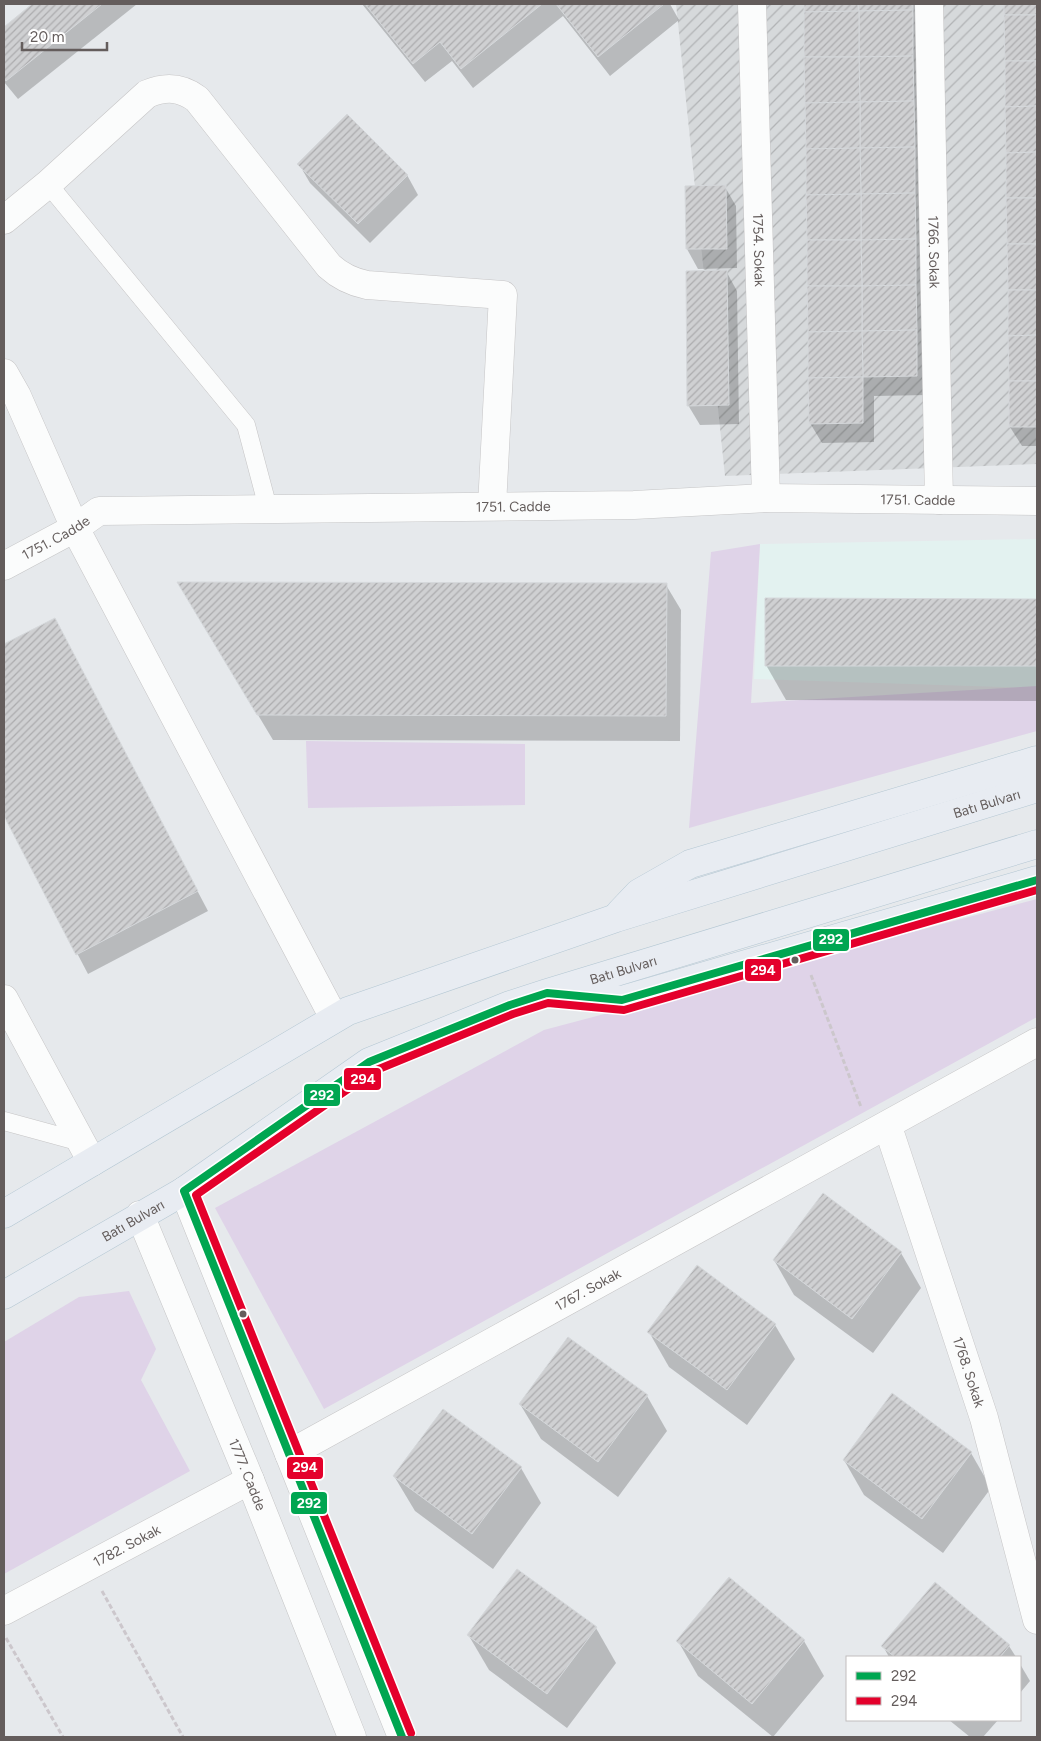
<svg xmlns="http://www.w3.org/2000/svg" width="1041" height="1741" font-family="Figtree,sans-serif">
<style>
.industrial{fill:url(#industrial-furrows)}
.medical{fill:#e3f2f0}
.green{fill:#dfd3e8}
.shadow{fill:#0003}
.building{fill:url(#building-hatch);stroke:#d5d8db}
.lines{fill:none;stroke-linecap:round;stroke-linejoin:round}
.lane-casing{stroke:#c6c5c6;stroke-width:19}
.street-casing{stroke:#c6c5c6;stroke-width:29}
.secondary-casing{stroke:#c5c5c6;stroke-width:29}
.primary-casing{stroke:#b4c7d3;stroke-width:29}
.path{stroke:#ccc7cc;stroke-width:3;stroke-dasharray:5 2.5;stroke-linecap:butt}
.lane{stroke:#fbfcfc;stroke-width:18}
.street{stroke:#fbfcfc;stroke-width:28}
.secondary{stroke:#fbfcfc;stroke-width:28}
.primary{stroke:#e8ecf2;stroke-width:28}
.bus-1-casing{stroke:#fff;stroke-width:11}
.bus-2-casing{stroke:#fff;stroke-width:11}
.bus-1{stroke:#00a651;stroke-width:8}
.bus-2{stroke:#e4002b;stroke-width:8}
.bus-dot{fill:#645d5c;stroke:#fff;stroke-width:2}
.labels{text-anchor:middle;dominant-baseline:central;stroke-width:4.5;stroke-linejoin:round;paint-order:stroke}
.street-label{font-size:14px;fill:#645d5c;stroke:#fff}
.line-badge{stroke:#fff;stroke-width:2}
.badge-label{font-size:14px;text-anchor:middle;font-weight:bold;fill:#fff}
</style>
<defs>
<pattern id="industrial-furrows" width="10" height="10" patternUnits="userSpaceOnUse" patternTransform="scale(1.25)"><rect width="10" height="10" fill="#d6d9db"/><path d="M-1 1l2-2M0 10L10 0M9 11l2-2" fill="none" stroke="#b1b3b5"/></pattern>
<pattern id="building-hatch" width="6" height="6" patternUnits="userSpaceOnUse" patternTransform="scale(1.25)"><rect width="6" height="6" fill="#cfd0d2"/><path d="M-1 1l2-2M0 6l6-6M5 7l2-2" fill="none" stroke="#acacae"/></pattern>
</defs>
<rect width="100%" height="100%" fill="#e6e9ec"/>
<polygon class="industrial" points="676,4 1037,4 1037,464 725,476"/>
<polygon class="medical" points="1037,539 1037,688 754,679 760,544"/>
<g class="green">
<polygon points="760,544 751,703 1037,686 1037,731 689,828 711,552"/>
<polygon points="306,741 525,744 525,805 308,808"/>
<polygon points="1037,899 1037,1017 324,1409 215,1208 544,1030"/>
<polygon points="129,1291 156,1349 141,1380 190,1471 4,1574 4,1342 79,1297"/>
</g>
<g class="shadow">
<polygon points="34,4 137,4 18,99 4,82 4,28"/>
<polygon points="362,4 670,4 679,20 610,76 563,16 473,88 452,61 425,82"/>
<polygon points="805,4 923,4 928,395 874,396 874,442 822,443 810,423"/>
<polygon points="1005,4 1037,4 1037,446 1022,446 1010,427"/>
<polygon points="299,164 407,175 418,195 370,243 310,183"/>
<polygon points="686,187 725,187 736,206 737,268 698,269 687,249"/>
<polygon points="726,271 737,291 739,424 700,425 688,405"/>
<polygon points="666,585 681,610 680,741 273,740 194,608"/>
<polygon points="766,599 1037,600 1037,701 786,700 766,665"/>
<polygon points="54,619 208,911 88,974 4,814 4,646"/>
<polygon points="901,1253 921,1288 873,1353 794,1295 774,1260"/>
<polygon points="775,1325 795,1359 747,1425 669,1367 649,1332"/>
<polygon points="647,1396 667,1431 618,1497 541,1439 520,1404"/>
<polygon points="443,1410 521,1468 541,1503 493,1569 415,1511 394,1476"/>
<polygon points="971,1453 991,1488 943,1553 864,1495 844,1460"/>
<polygon points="729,1579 804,1641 824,1676 773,1737 698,1676 678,1641"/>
<polygon points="935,1584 1009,1646 1016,1657 889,1657 883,1646"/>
<polygon points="596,1628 616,1663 567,1728 489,1670 469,1636"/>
<polygon points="1020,1664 1030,1681 1020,1693"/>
<polygon points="949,1720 998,1720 983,1737 970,1737"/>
</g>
<g class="building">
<polygon points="32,4 102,4 6,81 4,78 4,27"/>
<polygon points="365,4 542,4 461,69 440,42 413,64"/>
<polygon points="556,4 664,4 598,57"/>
<polygon points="804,4 858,4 859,11 804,12"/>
<polygon points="858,4 913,4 913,10 859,11"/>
<rect x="1004" y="4" width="33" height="11"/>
<polygon points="913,10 913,56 859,57 859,11"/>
<polygon points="859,11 859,57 804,57 804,12"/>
<polygon points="1004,15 1037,15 1037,61 1005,61"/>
<polygon points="913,56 914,101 860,102 859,57"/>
<polygon points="804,57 859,57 860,102 805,103"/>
<polygon points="1005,61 1037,61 1037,106 1005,107"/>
<polygon points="914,101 915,147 860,148 860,102"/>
<polygon points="860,102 860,148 806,149 805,103"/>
<polygon points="1037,106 1037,152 1006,153 1005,107"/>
<polygon points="347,114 408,175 358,224 297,164"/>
<polygon points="915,147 915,193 861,194 860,148"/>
<polygon points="860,148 861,194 806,195 806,149"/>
<polygon points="1037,152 1037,198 1006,198 1006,153"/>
<polygon points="726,185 727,249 686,249 685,186"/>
<polygon points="915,193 916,239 861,240 861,194"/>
<polygon points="861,194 861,240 807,240 806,195"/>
<polygon points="1006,198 1037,198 1037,244 1007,244"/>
<polygon points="916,239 916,285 862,286 861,240"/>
<polygon points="807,240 861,240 862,286 807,286"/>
<polygon points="1007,244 1037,244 1037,290 1008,290"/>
<polygon points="727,270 729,405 687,406 686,271"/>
<polygon points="916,285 917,330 862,331 862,286"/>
<polygon points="807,286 862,286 862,331 808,332"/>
<polygon points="1008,290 1037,290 1037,335 1008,336"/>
<polygon points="917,330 917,376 863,377 862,331"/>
<polygon points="862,331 863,377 808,378 808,332"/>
<polygon points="1037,335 1037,381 1009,381 1008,336"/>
<polygon points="863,377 863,423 809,424 808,378"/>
<rect x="1009" y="381" width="28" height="46"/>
<polygon points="177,582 667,583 666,716 257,715"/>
<polygon points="765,598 1037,599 1037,666 765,666"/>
<polygon points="55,618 198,891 76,955 4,816 4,644"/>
<polygon points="823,1193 902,1252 852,1319 773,1260"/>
<polygon points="697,1265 776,1324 727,1390 647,1332"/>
<polygon points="568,1337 648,1395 598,1462 519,1404"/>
<polygon points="892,1393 972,1452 922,1519 843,1460"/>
<polygon points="443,1409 522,1467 472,1534 393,1476"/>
<polygon points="517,1569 597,1627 547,1694 467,1635"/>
<polygon points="729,1577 805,1640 752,1704 676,1641"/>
<polygon points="935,1582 1010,1645 1000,1657 895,1657 881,1646"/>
</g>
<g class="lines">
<defs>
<g id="lane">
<polyline points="48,184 246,425 268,508"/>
<polyline points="4,1121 81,1142"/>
</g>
<g id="street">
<path id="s1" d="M752,4L766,498"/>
<path id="s2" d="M929,4L939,500"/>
<path d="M4,220L48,184L147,94C166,86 181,87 197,99L329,266C341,277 352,282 367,285L503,295L492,506"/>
<polyline points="4,373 17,396 75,528 334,1018"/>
<polyline points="4,999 92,1162"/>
<path id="s3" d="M888,1127L984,1418L1037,1620"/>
<path id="s4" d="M289,1454L1037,1042"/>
<path id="s5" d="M4,1611L250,1480"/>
</g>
<g id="secondary">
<path id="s6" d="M4,566L75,528L99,511L634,505L766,498L1037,501"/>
<polyline points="184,1191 402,1737"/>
<path id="s7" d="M140,1215L250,1480L352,1737"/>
</g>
<g id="primary">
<polyline points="620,913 639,893 690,864 1037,760"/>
<polyline points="561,994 622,1000 1037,880"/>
<path id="s8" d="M4,1214L348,1011L616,918L1037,788"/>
<path id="s9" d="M4,1295L184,1191L369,1062L510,1005L547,993L1037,844"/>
</g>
</defs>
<use href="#lane" class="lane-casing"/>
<use href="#street" class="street-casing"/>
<use href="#secondary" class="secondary-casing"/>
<use href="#primary" class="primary-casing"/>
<g class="path">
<polyline points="811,975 861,1107"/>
<polyline points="102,1591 183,1737"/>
<polyline points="6,1638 63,1737"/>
</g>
<use href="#lane" class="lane"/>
<use href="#street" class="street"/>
<use href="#secondary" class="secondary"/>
<use href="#primary" class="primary"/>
<defs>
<polyline id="bus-1" points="402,1737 184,1191 369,1062 510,1005 547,993 622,1000 1037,880"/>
<polyline id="bus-2" points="411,1733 196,1195 374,1071 513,1014 548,1003 624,1010 1037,890"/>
</defs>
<use href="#bus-1" class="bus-1-casing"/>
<use href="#bus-2" class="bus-2-casing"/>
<use href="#bus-1" class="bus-1"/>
<use href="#bus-2" class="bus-2"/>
</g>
<g class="bus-dot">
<circle cx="795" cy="960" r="4.5"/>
<circle cx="243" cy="1314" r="4.5"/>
</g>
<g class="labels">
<g class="street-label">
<text stroke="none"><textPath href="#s1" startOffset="246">1754. Sokak</textPath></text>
<text stroke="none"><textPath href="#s2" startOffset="248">1766. Sokak</textPath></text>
<text stroke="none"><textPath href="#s6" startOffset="929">1751. Cadde</textPath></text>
<text stroke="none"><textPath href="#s6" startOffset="524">1751. Cadde</textPath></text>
<text stroke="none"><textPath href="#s6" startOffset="59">1751. Cadde</textPath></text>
<text stroke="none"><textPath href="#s8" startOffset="1071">Batı Bulvarı</textPath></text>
<text stroke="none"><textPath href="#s9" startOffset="704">Batı Bulvarı</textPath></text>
<text stroke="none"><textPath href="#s9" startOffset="149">Batı Bulvarı</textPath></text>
<text stroke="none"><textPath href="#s4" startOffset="341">1767. Sokak</textPath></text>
<text stroke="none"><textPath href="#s3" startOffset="258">1768. Sokak</textPath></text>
<text stroke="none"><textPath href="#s7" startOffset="281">1777. Cadde</textPath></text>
<text stroke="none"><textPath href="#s5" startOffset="139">1782. Sokak</textPath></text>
</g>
</g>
<g class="line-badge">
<rect x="812" y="928" width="38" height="24" rx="5" fill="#00a651"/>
<rect x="744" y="958" width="38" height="24" rx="5" fill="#e4002b"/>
<rect x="343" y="1067" width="39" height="24" rx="5" fill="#e4002b"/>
<rect x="303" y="1083" width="38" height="24" rx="5" fill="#00a651"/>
<rect x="286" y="1456" width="38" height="24" rx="5" fill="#e4002b"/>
<rect x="290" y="1491" width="38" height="24" rx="5" fill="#00a651"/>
</g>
<g class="badge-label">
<text x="831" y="944">292</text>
<text x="763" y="975">294</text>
<text x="363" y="1084">294</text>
<text x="322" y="1100">292</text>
<text x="305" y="1472">294</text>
<text x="309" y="1508">292</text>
</g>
<rect width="1041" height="1741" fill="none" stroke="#645d5c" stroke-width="10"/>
<rect x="846" y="1656" width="175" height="65" fill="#ffffff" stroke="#c1bebe"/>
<rect x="856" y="1672" width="25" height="8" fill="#00a651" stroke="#c1bebe"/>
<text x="891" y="1681" font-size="15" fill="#645d5c">292</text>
<rect x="856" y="1697" width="25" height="8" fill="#e4002b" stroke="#c1bebe"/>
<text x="891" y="1706" font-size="15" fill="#645d5c">294</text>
<path d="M22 42v8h85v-8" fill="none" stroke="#645d5c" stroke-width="2.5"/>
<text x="30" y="42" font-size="15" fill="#645d5c" stroke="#ffffff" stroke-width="4" paint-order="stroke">20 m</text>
</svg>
